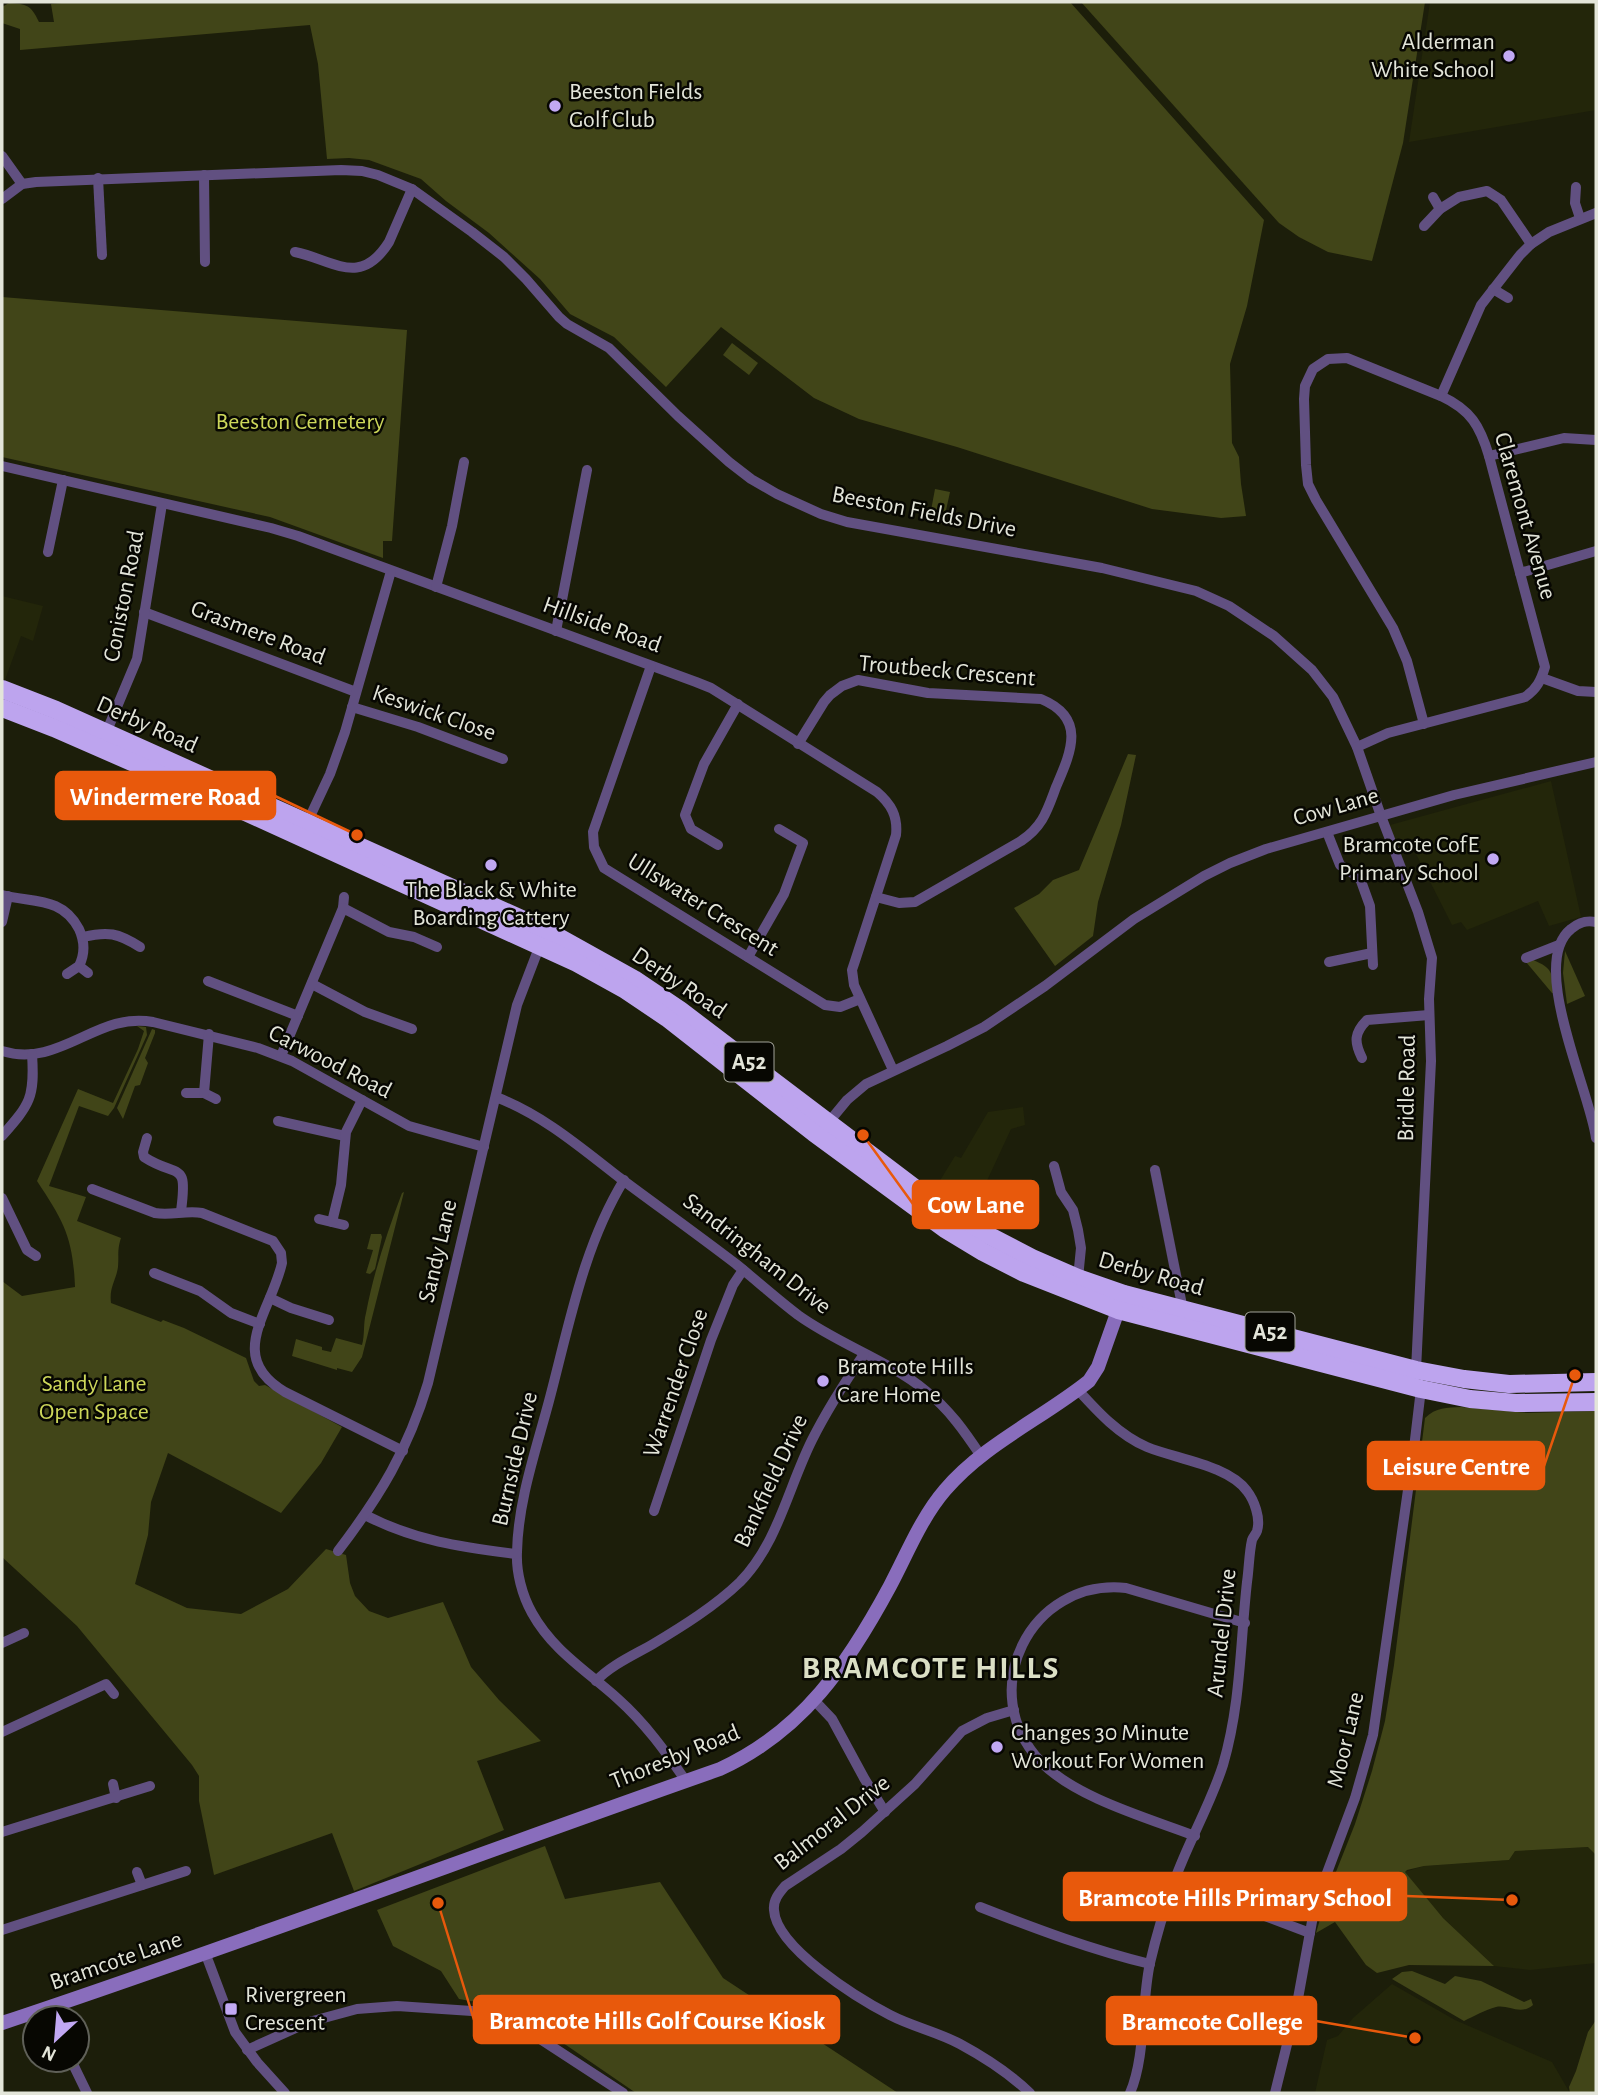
<svg xmlns="http://www.w3.org/2000/svg" width="1598" height="2095" font-family="'Alegreya Sans',sans-serif">
<style>
.built{fill:#23260a}
.green{fill:#414518}
.lines{fill:none;stroke-linecap:round;stroke-linejoin:round}
.street{stroke:#615081;stroke-width:10}
.secondary{stroke:#896dbc;stroke-width:14}
.highway{stroke:#bda4ee;stroke-width:18}
.poi-dot{fill:#c1a8f3;stroke:#070702;stroke-width:2.5}
.labels{text-anchor:middle;dominant-baseline:central;stroke-width:5;stroke-linejoin:round;paint-order:stroke}
.shield{fill:#070702;stroke:#a1a298;stroke-width:2}
.shield-label{font-size:23px;font-weight:bold;fill:#e3e5d9}
.poi-label{font-size:24px;fill:#e3e5d9;stroke:#070702;text-anchor:start}
.park-label{font-size:24px;fill:#cdd75a;stroke:#070702}
.street-label{font-size:24px;fill:#e3e5d9;stroke:#070702}
.district-label{font-size:32px;font-weight:bold;letter-spacing:2px;fill:#dbdfc5;stroke:#070702}
.leader{fill:none;stroke:#e8590c;stroke-width:2.5}
.callout-dot{fill:#e8590c;stroke:#070702;stroke-width:2.5}
.callout{fill:#e8590c;stroke:#e8590c;stroke-width:2.5}
.callout-label{font-size:26px;text-anchor:middle;font-weight:bold;fill:#fff}
</style>
<rect width="100%" height="100%" fill="#1c1e0a"/>
<g class="built">
<polygon points="1430,2 1596,2 1596,110 1409,142"/>
<polygon points="2,596 43,606 33,641 21,636 5,680 2,679"/>
<polygon points="1551,781 1581,917 1549,926 1538,901 1467,930 1461,922 1452,925 1413,848 1399,853 1390,825"/>
<polygon points="1023,1107 1025,1125 1011,1129 985,1185 970,1194 936,1187 955,1156 961,1158 988,1112"/>
<polygon points="1589,1847 1596,1855 1596,1963 1530,1970 1494,1966 1443,1918 1404,1872 1424,1866 1509,1860 1515,1851"/>
<polygon points="1392,1984 1455,2020 1552,2062 1570,2093 1315,2093 1327,2040 1338,2036 1353,2018"/>
</g>
<g class="green">
<path d="M72,2H1070L1264,220L1247,306L1230,364L1232,443L1239,457L1241,484L1246,516L1221,518L1152,509L957,447L859,419L814,398L721,327L666,387L614,337L570,314L540,279L489,233L446,201L421,179L369,160L349,158L327,159L318,64L310,25L20,50V29L2,23V7L9,3C27,4 31,5 39,22H54L51,4Z"/>
<polygon points="1081,2 1425,2 1403,143 1372,261 1328,252 1299,237 1279,223"/>
<polygon points="2,297 407,330 392,541 383,541 383,558 270,517 2,457"/>
<polygon points="732,343 758,363 749,375 723,355"/>
<polygon points="935,489 950,492 943,524 929,521"/>
<polygon points="1128,754 1136,755 1121,825 1098,902 1093,936 1055,966 1014,908 1039,894 1053,880 1079,870"/>
<polygon points="1565,951 1585,996 1567,1004 1563,973"/>
<path d="M1533,960C1553,968 1552,973 1554,993H1552L1526,962Z"/>
<path d="M137,1026L146,1027L147,1035L114,1108L108,1116L79,1106L49,1186L86,1197L77,1221L121,1238C117,1250 119,1255 118,1267C116,1281 109,1287 111,1303L161,1322L163,1320L184,1328L246,1358L254,1381L259,1386L265,1385L342,1427L321,1463L281,1513L168,1453L151,1502L148,1535L135,1584L187,1608L241,1614L288,1589L326,1549L346,1555L350,1583L355,1596L369,1611L388,1618L443,1602L471,1667L499,1700L541,1741L477,1761L504,1830L354,1891L332,1833L214,1875L199,1801V1776L192,1765L77,1626L2,1557V1281L22,1296L75,1287C73,1237 64,1222 37,1181L78,1089L113,1103L138,1049L144,1031Z"/>
<polygon points="152,1029 155,1030 155,1033 145,1058 148,1063 140,1085 135,1086 123,1119 117,1108"/>
<path d="M404,1192L362,1357L352,1372L337,1368V1370L292,1356L296,1339L322,1347V1350L331,1352L336,1338L362,1345C365,1335 363,1324 366,1313C374,1271 387,1233 402,1193Z"/>
<polygon points="371,1234 381,1234 382,1237 375,1269 370,1274 366,1273 373,1250 367,1249"/>
<path d="M1461,1407L1528,1413L1596,1411V1855L1588,1847L1515,1851L1509,1860L1424,1866L1407,1870L1405,1872L1443,1918L1494,1966L1409,1965L1377,1973L1366,1965L1335,1922L1316,1933L1328,1892L1355,1824L1372,1771L1385,1721L1394,1665L1425,1418C1436,1407 1447,1408 1461,1407Z"/>
<polygon points="545,1846 565,1899 660,1882 723,1978 898,2093 636,2093 566,2045 499,2006 459,1999 441,1971 393,1946 377,1910"/>
<path d="M1412,1971L1445,1984L1455,1976L1481,1981L1524,2002L1531,1999L1533,2005C1520,2016 1508,2004 1496,2007C1485,2010 1474,2016 1464,2021L1392,1979L1402,1972Z"/>
<polygon points="1596,2020 1596,2093 1570,2093 1569,2087 1576,2071 1588,2032"/>
</g>
<g class="lines">
<g class="street">
<polyline points="2,156 22,184"/>
<polyline points="204,175 205,262"/>
<polyline points="98,178 102,255"/>
<polyline points="1576,187 1575,203 1580,218"/>
<polyline points="1433,197 1440,209"/>
<polyline points="2,199 22,184 36,182 341,170 362,171 378,175 412,189 472,232 504,257 526,279 559,317 567,324 609,348 678,416 729,462 751,479 777,494 821,514 847,522 1102,568 1196,591 1229,606 1274,636 1312,670 1333,697 1357,747 1381,816 1418,912 1432,958 1429,999 1431,1061 1416,1370"/>
<polyline points="1424,226 1440,209 1459,197 1487,191 1501,200 1531,244"/>
<path d="M295,252C334,260 360,288 389,242L412,189"/>
<polyline points="1493,289 1508,298"/>
<polyline points="1441,396 1481,305 1520,255 1531,244 1549,232 1596,213"/>
<polyline points="1489,456 1564,438 1596,440"/>
<path d="M2,466L271,528L298,536L696,682L711,688L877,792C891,804 898,816 896,835L855,961L852,970L854,985L893,1070"/>
<polyline points="48,552 63,480"/>
<polyline points="1520,573 1596,551"/>
<polyline points="436,587 452,526 464,462"/>
<polyline points="144,612 356,692"/>
<polyline points="556,631 587,470"/>
<polyline points="651,666 593,832 594,847 604,868 825,1005 840,1007 860,999"/>
<polyline points="1542,678 1578,691 1596,692"/>
<polyline points="352,707 418,727 503,759"/>
<polyline points="106,733 137,659 162,504"/>
<path d="M798,744L824,702L830,695L842,686L858,680L928,693L1041,699C1087,718 1071,752 1056,787C1047,811 1043,826 1021,841L915,902L899,903L876,897"/>
<path d="M1357,747L1388,733L1525,697C1537,689 1541,680 1545,667L1489,456C1480,426 1471,410 1441,396L1347,358L1328,359L1313,369L1305,386L1304,399L1306,465L1308,484L1316,500L1393,628L1407,661L1424,724"/>
<polyline points="307,823 330,774 345,732 391,571"/>
<polyline points="1327,832 1340,865 1357,876 1361,881 1370,906 1373,965"/>
<polyline points="718,845 691,829 685,815 704,764 738,704"/>
<path d="M2,895C32,903 62,896 79,929C85,942 85,954 79,966L67,974"/>
<polyline points="343,908 344,897"/>
<polyline points="2,922 8,896"/>
<path d="M1596,922C1586,920 1579,922 1571,929C1528,963 1590,1091 1596,1138"/>
<path d="M83,937C108,931 118,933 140,947"/>
<polyline points="748,957 784,894 803,843 779,829"/>
<polyline points="1526,958 1559,945"/>
<polyline points="1329,962 1372,953"/>
<polyline points="79,966 88,973"/>
<polyline points="208,981 298,1016"/>
<polyline points="312,984 365,1012 412,1029"/>
<path d="M2,1051C60,1069 97,1011 153,1022L258,1048L292,1061L409,1126L484,1147"/>
<polyline points="281,1056 343,908 389,932 414,937 437,947"/>
<path d="M1362,1058C1354,1042 1354,1033 1367,1020L1429,1015"/>
<polyline points="186,1093 204,1093 216,1099"/>
<polyline points="204,1093 209,1034"/>
<path d="M496,1097C543,1115 580,1147 620,1178C659,1207 698,1235 736,1264C757,1281 777,1299 798,1315C838,1344 888,1360 926,1391C949,1409 965,1432 981,1456"/>
<polyline points="278,1121 345,1136"/>
<polyline points="828,1123 847,1100 866,1084 947,1046 984,1027 1045,986 1134,919 1204,876 1230,863 1266,849 1454,795 1596,762"/>
<path d="M2,1136C30,1104 35,1098 32,1054"/>
<path d="M147,1138L143,1152L144,1157C178,1179 188,1159 181,1211"/>
<polyline points="1054,1166 1061,1192 1073,1210 1078,1230 1081,1248 1078,1278"/>
<polyline points="1155,1170 1183,1310"/>
<path d="M624,1180C583,1247 569,1326 549,1401C536,1450 518,1501 517,1552C516,1572 522,1595 532,1613C553,1651 587,1671 618,1699C645,1723 665,1751 686,1781"/>
<path d="M92,1189L155,1213C171,1216 186,1210 202,1213L273,1241L281,1253L282,1263C271,1312 225,1357 285,1392L403,1451"/>
<polyline points="2,1198 27,1250 36,1256"/>
<polyline points="319,1219 344,1225"/>
<polyline points="332,1222 341,1185 346,1132 362,1100"/>
<polyline points="154,1273 200,1291 231,1313 260,1324"/>
<polyline points="270,1298 291,1308 329,1320"/>
<path d="M1078,1390C1098,1412 1119,1435 1147,1447C1176,1459 1228,1465 1247,1491C1254,1500 1261,1518 1257,1531C1256,1534 1253,1537 1252,1540C1249,1553 1249,1569 1247,1582C1240,1645 1241,1703 1223,1765C1210,1806 1188,1842 1174,1882C1165,1907 1156,1937 1150,1963C1141,2004 1146,2056 1130,2093"/>
<polyline points="654,1511 711,1340 733,1285 743,1270"/>
<path d="M365,1515C415,1541 462,1547 516,1554"/>
<path d="M338,1551C380,1496 408,1450 428,1383L517,1005L540,945"/>
<polyline points="2,1643 24,1633"/>
<path d="M596,1681C611,1665 634,1655 653,1644C683,1626 715,1606 740,1582C778,1543 788,1488 812,1440C827,1410 845,1382 864,1354"/>
<polyline points="814,1700 832,1719 864,1778 885,1812"/>
<path d="M1014,1710L987,1718L962,1731L915,1784L862,1832L841,1849L785,1886C779,1893 773,1900 774,1910C776,1948 859,1999 890,2015C913,2027 938,2032 960,2044C986,2058 1009,2073 1030,2093"/>
<polyline points="2,1732 106,1684 114,1694"/>
<polyline points="113,1784 116,1798"/>
<polyline points="2,1832 150,1786"/>
<path d="M1195,1836C1148,1818 1076,1798 1041,1762C974,1692 1030,1578 1126,1588L1245,1623"/>
<polyline points="137,1872 142,1885"/>
<polyline points="1174,1882 1310,1933"/>
<path d="M980,1907C1036,1929 1092,1950 1150,1964"/>
<polyline points="2,1930 186,1871"/>
<polyline points="206,1955 235,2032 257,2062 285,2093"/>
<polyline points="47,2008 51,2018"/>
<polyline points="247,2050 309,2022 357,2009 397,2006 487,2012 509,2020 528,2031 623,2093"/>
<polyline points="71,2060 87,2093"/>
<polyline points="1275,2093 1297,2004 1315,1905 1355,1798 1373,1735 1414,1448 1421,1389"/>
</g>
<path class="secondary" d="M2,2023C243,1943 480,1853 720,1769C803,1731 848,1664 890,1586C907,1554 921,1518 945,1490C984,1444 1043,1418 1089,1381L1098,1367L1121,1302"/>
<g class="highway">
<polyline points="2,689 56,710 546,930 634,979 680,1010 953,1217 1032,1258 1078,1278 1124,1294 1416,1370 1464,1379 1509,1384 1596,1382"/>
<polyline points="2,708 54,728 230,805 577,963 624,989 667,1018 814,1133 945,1229 983,1252 1024,1273 1118,1310 1421,1389 1470,1399 1516,1403 1596,1402"/>
</g>
</g>
<g class="poi-dot">
<circle cx="1509" cy="56" r="7"/>
<circle cx="555" cy="106" r="7"/>
<circle cx="1493" cy="859" r="7"/>
<circle cx="491" cy="865" r="7"/>
<circle cx="823" cy="1381" r="7"/>
<circle cx="997" cy="1747" r="7"/>
<rect x="224" y="2002" width="14" height="14" rx="3.5"/>
</g>
<g class="labels">
<g class="shield">
<rect x="724.5" y="1042.5" width="49" height="39" rx="5"/>
<rect x="1245.5" y="1312.5" width="49" height="39" rx="5"/>
</g>
<g class="shield-label">
<text x="749" y="1062">A52</text>
<text x="1270" y="1332">A52</text>
</g>
<g class="poi-label">
<text x="1495" y="42" text-anchor="end">Alderman<tspan x="1495" dy="28">White School</tspan></text>
<text x="569" y="92">Beeston Fields<tspan x="569" dy="28">Golf Club</tspan></text>
<text x="1479" y="845" text-anchor="end">Bramcote CofE<tspan x="1479" dy="28">Primary School</tspan></text>
<text x="491" y="890" text-anchor="middle">The Black &amp; White<tspan x="491" dy="28">Boarding Cattery</tspan></text>
<text x="837" y="1367">Bramcote Hills<tspan x="837" dy="28">Care Home</tspan></text>
<text x="1011" y="1733">Changes 30 Minute<tspan x="1011" dy="28">Workout For Women</tspan></text>
<text x="245" y="1995">Rivergreen<tspan x="245" dy="28">Crescent</tspan></text>
</g>
<g class="park-label">
<text x="300" y="422">Beeston Cemetery</text>
<text x="94" y="1384">Sandy Lane<tspan x="94" dy="28">Open Space</tspan></text>
</g>
<g class="street-label">
<text transform="translate(924 512) rotate(11)">Beeston Fields Drive</text>
<text transform="translate(1525 516) rotate(74)">Claremont Avenue</text>
<text transform="translate(124 596) rotate(-79)">Coniston Road</text>
<text transform="translate(602 625) rotate(20)">Hillside Road</text>
<text transform="translate(258 633) rotate(21)">Grasmere Road</text>
<text transform="translate(947 671) rotate(5)">Troutbeck Crescent</text>
<text transform="translate(434 713) rotate(19)">Keswick Close</text>
<text transform="translate(147 725) rotate(24)">Derby Road</text>
<text transform="translate(1336 807) rotate(-16)">Cow Lane</text>
<text transform="translate(703 905) rotate(32)">Ullswater Crescent</text>
<text transform="translate(679 983) rotate(34)">Derby Road</text>
<text transform="translate(330 1062) rotate(27)">Carwood Road</text>
<text transform="translate(1407 1088) rotate(-89)">Bridle Road</text>
<text transform="translate(438 1251) rotate(-77)">Sandy Lane</text>
<text transform="translate(757 1254) rotate(38)">Sandringham Drive</text>
<text transform="translate(1151 1274) rotate(16)">Derby Road</text>
<text transform="translate(676 1383) rotate(-71)">Warrender Close</text>
<text transform="translate(515 1459) rotate(-77)">Burnside Drive</text>
<text transform="translate(771 1481) rotate(-65)">Bankfield Drive</text>
<text transform="translate(1222 1633) rotate(-84)">Arundel Drive</text>
<text transform="translate(1346 1740) rotate(-77)">Moor Lane</text>
<text transform="translate(675 1757) rotate(-22)">Thoresby Road</text>
<text transform="translate(832 1823) rotate(-38)">Balmoral Drive</text>
<text transform="translate(116 1961) rotate(-19)">Bramcote Lane</text>
</g>
<g class="district-label">
<text x="931" y="1668">BRAMCOTE HILLS</text>
</g>
</g>
<path class="leader" d="M357 835L275 796M863 1135L913 1204M1575 1375L1544 1466M1512 1900L1406 1896M438 1903L474 2020M1415 2038L1316 2021"/>
<g class="callout-dot">
<circle cx="357" cy="835" r="7"/>
<circle cx="863" cy="1135" r="7"/>
<circle cx="1575" cy="1375" r="7"/>
<circle cx="1512" cy="1900" r="7"/>
<circle cx="438" cy="1903" r="7"/>
<circle cx="1415" cy="2038" r="7"/>
</g>
<g class="callout">
<rect x="56" y="772" width="219" height="47" rx="7"/>
<rect x="913" y="1181" width="125" height="47" rx="7"/>
<rect x="1368" y="1442" width="176" height="47" rx="7"/>
<rect x="1064" y="1873" width="342" height="47" rx="7"/>
<rect x="474" y="1996" width="365" height="47" rx="7"/>
<rect x="1107" y="1997" width="209" height="47" rx="7"/>
</g>
<g class="callout-label">
<text x="165" y="805">Windermere Road</text>
<text x="976" y="1213">Cow Lane</text>
<text x="1456" y="1475">Leisure Centre</text>
<text x="1235" y="1906">Bramcote Hills Primary School</text>
<text x="657" y="2029">Bramcote Hills Golf Course Kiosk</text>
<text x="1212" y="2030">Bramcote College</text>
</g>
<rect width="1598" height="2095" fill="none" stroke="#e3e5d9" stroke-width="7"/>
<g transform="translate(56 2039) rotate(206)"><circle r="33" fill="#070702" stroke="#5f6058" stroke-width="2"/>
<path d="M0-5L12 26L0 18L-12 26Z" fill="#c1a8f3"/>
<text y="-10" font-size="19" font-weight="bold" text-anchor="middle" fill="#e3e5d9">N</text>
</g>
</svg>
